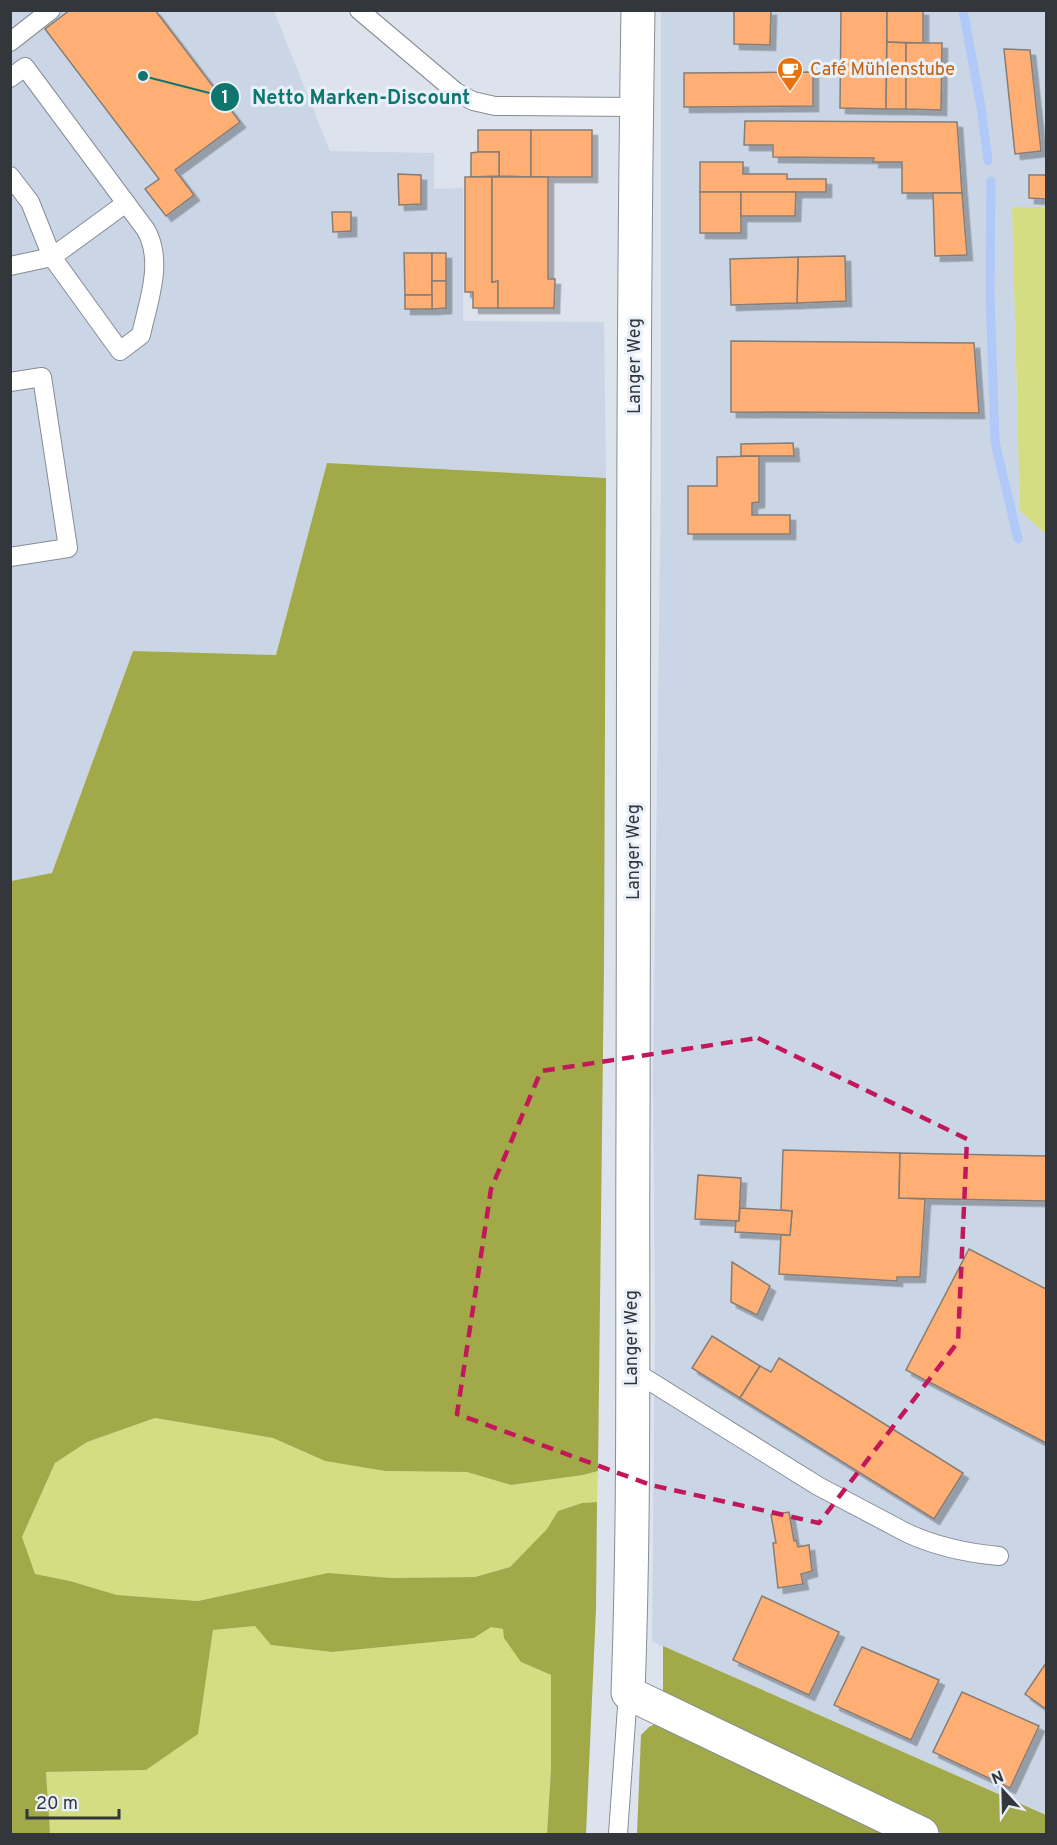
<svg xmlns="http://www.w3.org/2000/svg" width="1057" height="1845" font-family="Overpass,sans-serif">
<style>
.built{fill:#cad6e5}
.green{fill:#d5dd83}
.forest{fill:#a2a948}
.lines{fill:none;stroke-linecap:round;stroke-linejoin:round}
.stream{stroke:#b0c9f8;stroke-width:9}
.building{fill:#ffaf73;stroke:#867d76;stroke-width:1.5;filter:url(#shadow)}
.service-casing{stroke:#868d95;stroke-width:20}
.minor-casing{stroke:#868d95;stroke-width:35}
.service{stroke:#fff;stroke-width:18}
.minor{stroke:#fff;stroke-width:33}
.marked{fill:none;stroke:#c2185b;stroke-width:4.5;stroke-dasharray:12 8;stroke-linejoin:round}
.labels{text-anchor:middle;dominant-baseline:central;stroke-width:6;stroke-linejoin:round;paint-order:stroke}
.food-label{font-size:18px;fill:#c56008;stroke:#e9f0f9;text-anchor:start}
.street-label{font-size:18px;fill:#33363a;stroke:#e9f0f9}
.leader{fill:none;stroke:#0f766e;stroke-width:2}
.callout-dot{fill:#0f766e;stroke:#e9f0f9;stroke-width:2}
.mark-label{font-size:18px;text-anchor:middle;font-weight:bold;fill:#fff}
.callout-label{font-size:20px;text-anchor:middle;font-weight:bold;fill:#0f766e;stroke:#e9f0f9;stroke-width:6;stroke-linejoin:round;paint-order:stroke}
</style>
<defs>
<filter id="shadow"><feDropShadow dx="5.5" dy="5.5" stdDeviation="0" flood-color="#0004"/></filter>
</defs>
<rect width="100%" height="100%" fill="#dce3ec"/>
<g class="built">
<polygon points="11,11 274,11 330,151 434,153 434,189 463,188 463,321 604,322 606,478 327,463 276,656 133,651 52,874 11,881"/>
<polygon points="661,11 1046,11 1046,207 1012,207 1020,511 1046,534 1046,1815 652,1642 655,1322 653,1077 661,481"/>
</g>
<g class="green">
<polygon points="1012,207 1046,207 1046,534 1020,511"/>
<polygon points="155,1418 273,1438 325,1461 385,1471 467,1472 511,1485 583,1475 598,1471 597,1502 582,1503 558,1511 547,1529 510,1567 475,1577 391,1578 328,1574 198,1601 117,1595 70,1581 34,1574 22,1537 55,1463 87,1442"/>
<polygon points="255,1626 271,1645 332,1652 474,1638 491,1626 503,1629 521,1662 551,1675 551,1769 547,1834 49,1834 46,1772 146,1770 197,1734 213,1630"/>
</g>
<g class="forest">
<polygon points="327,463 606,478 604,966 598,1471 583,1475 511,1485 467,1472 385,1471 325,1461 273,1438 155,1418 87,1442 55,1463 22,1537 35,1574 70,1581 117,1595 198,1601 328,1573 391,1578 475,1577 510,1567 547,1529 558,1511 582,1503 597,1502 596,1609 586,1834 547,1834 551,1769 551,1675 521,1662 504,1638 503,1629 491,1627 474,1638 332,1652 271,1645 255,1626 213,1630 198,1734 146,1770 46,1772 50,1834 11,1834 11,881 52,873 133,651 276,655"/>
<polygon points="663,1646 1046,1815 1046,1834 943,1834 663,1696"/>
<polygon points="659,1722 891,1834 637,1834 641,1735 649,1727"/>
</g>
<g class="lines">
<g class="stream">
<polyline points="963,10 981,107 988,161"/>
<polyline points="991,181 990,294 995,442 1018,539"/>
</g>
</g>
<g class="building">
<polygon points="70,10 155,10 240,122 175,170 194,195 166,216 145,189 159,179 45,29"/>
<polygon points="734,10 771,10 770,45 734,44"/>
<polygon points="841,10 887,10 886,109 840,108"/>
<polygon points="887,10 923,10 923,43 887,42"/>
<polygon points="887,42 906,43 906,109 886,109"/>
<polygon points="906,43 942,43 941,110 906,109"/>
<polygon points="1004,49 1030,50 1041,151 1015,154"/>
<polygon points="813,72 813,106 684,107 684,73"/>
<polygon points="745,121 957,122 962,193 902,193 902,162 873,162 874,158 773,157 773,145 744,145"/>
<polygon points="478,130 531,130 531,177 499,176 499,152 478,152"/>
<rect x="531" y="130" width="61" height="47"/>
<polygon points="478,152 499,152 499,176 471,177 471,153"/>
<polygon points="700,162 743,162 743,174 787,174 787,179 826,179 826,192 700,192"/>
<polygon points="398,174 421,175 421,204 399,205"/>
<polygon points="1029,175 1046,175 1046,199 1029,198"/>
<polygon points="465,177 492,177 492,282 498,281 498,308 473,308 473,292 465,292"/>
<polygon points="492,177 548,177 548,279 555,279 554,308 498,308 498,281 492,282"/>
<rect x="700" y="192" width="41" height="41"/>
<polygon points="741,192 796,192 795,216 741,216"/>
<polygon points="933,193 962,193 967,255 935,256"/>
<polygon points="332,212 351,212 351,231 333,232"/>
<polygon points="404,253 432,253 432,295 405,295"/>
<rect x="432" y="253" width="14" height="28"/>
<polygon points="845,256 846,301 797,303 798,257"/>
<polygon points="798,257 797,303 731,305 730,259"/>
<polygon points="432,281 446,281 446,308 432,309"/>
<rect x="405" y="295" width="27" height="14"/>
<polygon points="731,341 974,343 979,413 731,412"/>
<polygon points="793,443 794,456 741,456 741,444"/>
<polygon points="759,456 759,502 752,503 752,515 790,515 790,534 688,534 688,486 717,486 717,457"/>
<polygon points="783,1150 900,1153 899,1198 925,1199 920,1277 897,1277 897,1281 779,1274 781,1235 790,1235 792,1211 781,1210"/>
<polygon points="900,1153 1046,1156 1046,1201 899,1198"/>
<polygon points="698,1175 741,1178 739,1221 695,1219"/>
<polygon points="740,1208 792,1211 790,1235 735,1232 736,1221 739,1221"/>
<polygon points="969,1249 1046,1289 1046,1443 906,1370"/>
<polygon points="732,1262 770,1286 757,1315 731,1302"/>
<polygon points="712,1336 760,1366 740,1398 692,1368"/>
<polygon points="779,1358 963,1473 934,1519 740,1398 760,1366 771,1372"/>
<polygon points="789,1512 794,1541 796,1540 798,1547 809,1545 812,1571 801,1574 803,1584 778,1588 773,1543 776,1543 771,1515"/>
<polygon points="762,1596 839,1632 809,1695 733,1660"/>
<polygon points="862,1647 939,1680 911,1740 834,1705"/>
<polygon points="1046,1663 1046,1709 1025,1694"/>
<polygon points="962,1692 1039,1726 1010,1788 933,1752"/>
</g>
<g class="lines">
<defs>
<g id="service">
<polyline points="359,10 456,92 473,101 495,106 637,107"/>
<polyline points="10,42 51,10"/>
<path d="M10,78L25,67L146,230C164,262 148,302 141,335L120,351L52,257L30,202L10,176"/>
<polyline points="10,266 52,257 126,203"/>
<polyline points="10,382 42,377 68,548 10,557"/>
<path d="M632,1370L818,1486L907,1533C937,1547 966,1553 999,1556"/>
<polyline points="618,1834 628,1693"/>
</g>
<path id="minor" d="M638,10C632,382 634,754 633,1126C632,1315 635,1504 628,1693L922,1834"/>
</defs>
<use href="#service" class="service-casing"/>
<use href="#minor" class="minor-casing"/>
<use href="#service" class="service"/>
<use href="#minor" class="minor"/>
</g>
<path class="marked" d="M758,1038L967,1139L958,1342L819,1523L651,1485L457,1414L491,1189L541,1071Z"/>
<defs>
<symbol id="cafe-pin" viewBox="-11 -11 22 30"><path d="M0 17L-7.5 6A9.5 9.5 0 1 1 7.5 6Z" fill="#e8710a" stroke="#e9f0f9"/><path d="M-5.5-4.5H6V0H3Q3 3.5 0 3.5H-2.5Q-5.5 3.5-5.5 0ZM3-3.2v2h1.7v-2ZM-6 4.5H4V6H-6Z" fill="#fff"/></symbol>
</defs>
<g fill-rule="evenodd">
<use href="#cafe-pin" x="775" y="55" width="30" height="40"/>
</g>
<g class="labels">
<g class="food-label">
<text x="810" y="70">Café Mühlenstube</text>
</g>
<g class="street-label">
<text transform="translate(635 366) rotate(-90)">Langer Weg</text>
<text transform="translate(634 852) rotate(-90)">Langer Weg</text>
<text transform="translate(632 1338) rotate(-90)">Langer Weg</text>
</g>
</g>
<path class="leader" d="M143 76L225 97"/>
<g class="callout-dot">
<circle cx="143" cy="76" r="6"/>
<circle cx="225" cy="97" r="15"/>
</g>
<g class="mark-label">
<text x="225" y="103">1</text>
</g>
<g class="callout-label">
<text x="361" y="104">Netto Marken-Discount</text>
</g>
<rect width="1057" height="1845" fill="none" stroke="#33363a" stroke-width="24"/>
<g transform="translate(1003 1791) rotate(338)" stroke="#e9f0f9" stroke-width="4.5" paint-order="stroke">
<path d="M0-4.5L10 22L0 15L-10 22Z" fill="#33363a"/>
<text y="-9" font-size="16" font-weight="bold" text-anchor="middle" fill="#33363a">N</text>
</g>
<path d="M27 1809v9h92v-9" fill="none" stroke="#33363a" stroke-width="3"/>
<text x="36" y="1809" font-size="18" fill="#33363a" stroke="#e9f0f9" stroke-width="4.5" paint-order="stroke">20 m</text>
</svg>
